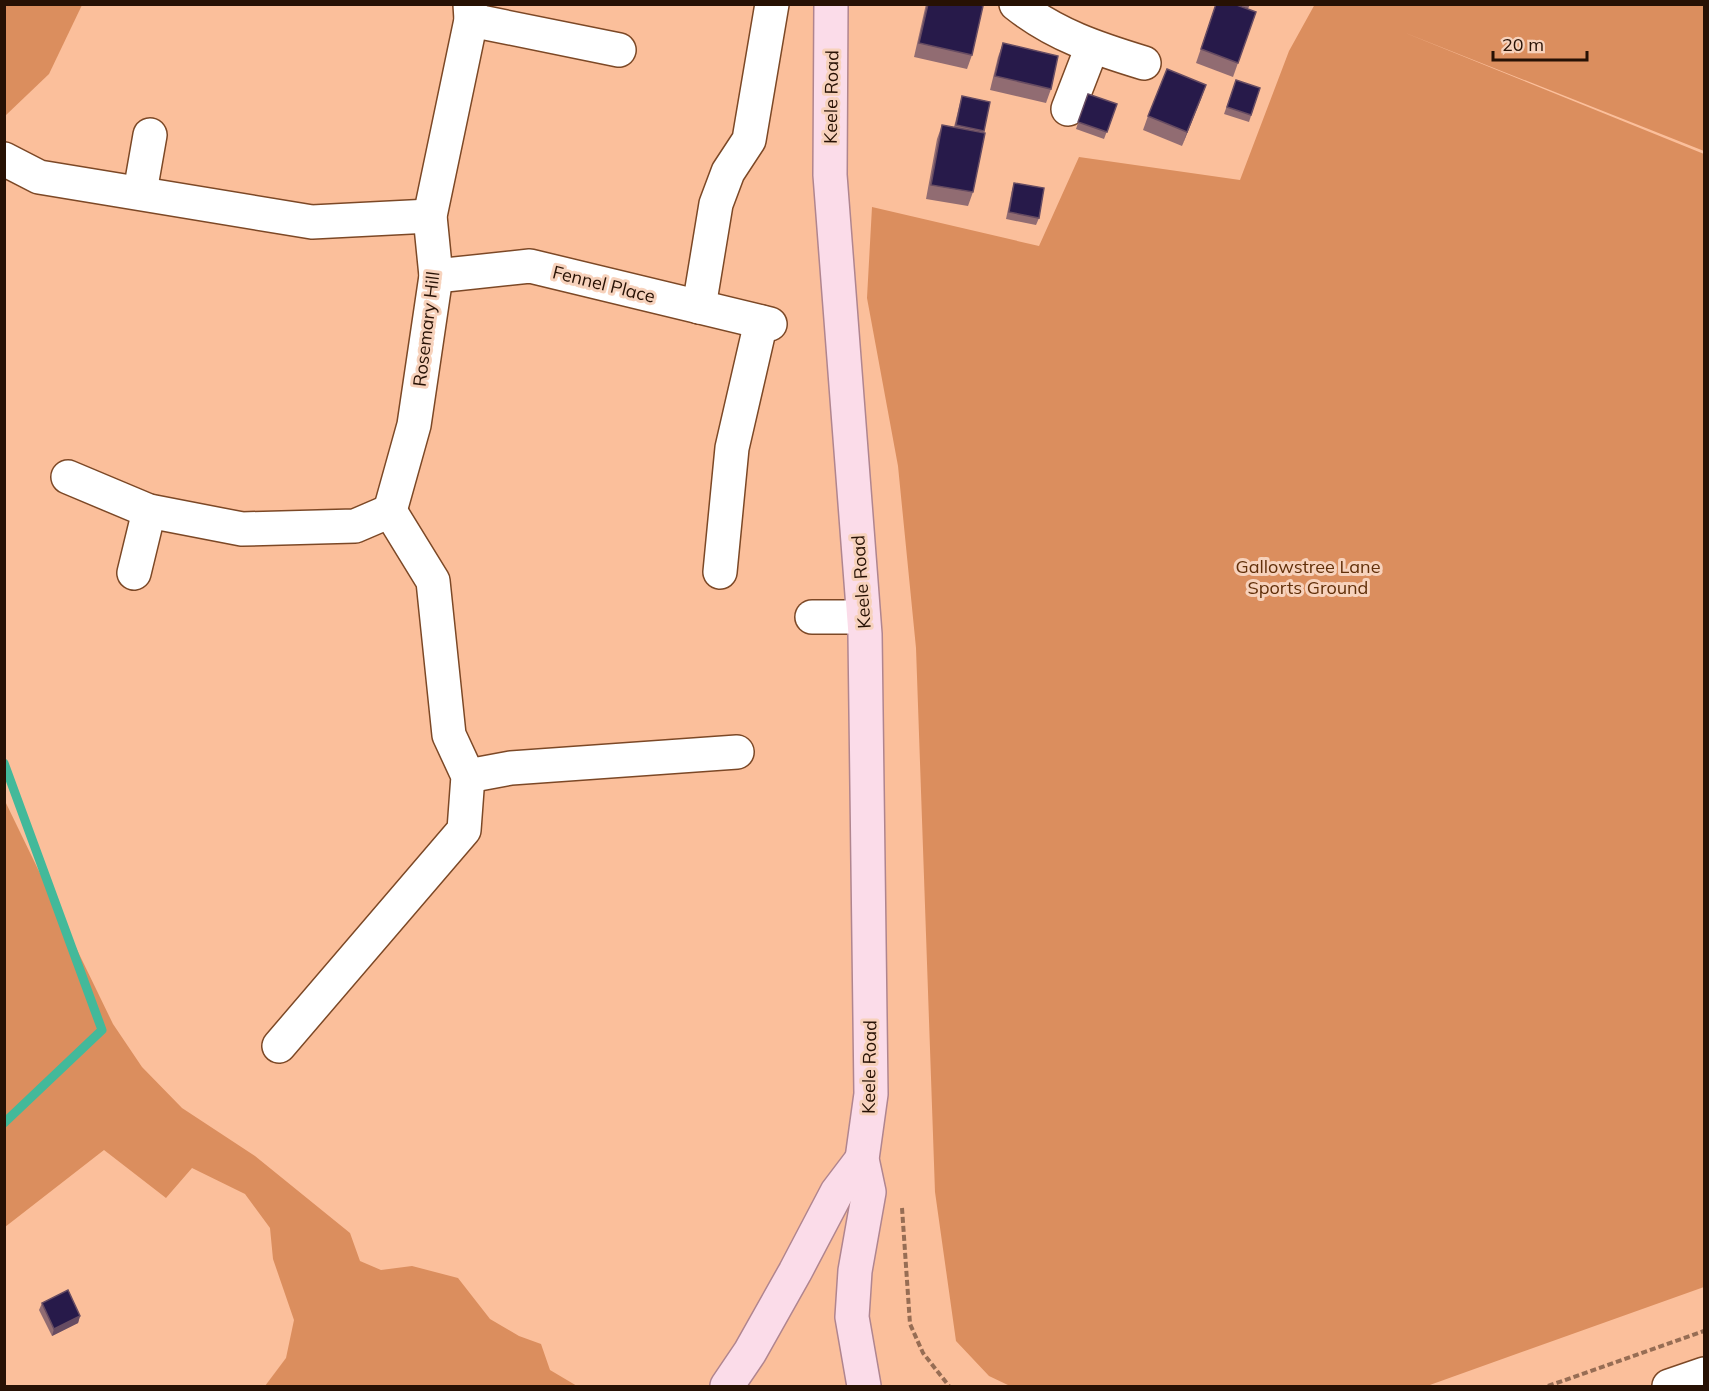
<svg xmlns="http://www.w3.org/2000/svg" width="1709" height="1391" font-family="Mulish,sans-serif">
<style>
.green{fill:#db8e5e}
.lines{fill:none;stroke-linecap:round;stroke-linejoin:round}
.stream{stroke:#43b99a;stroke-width:9}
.minor-casing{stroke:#7c4826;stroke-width:36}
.major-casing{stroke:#b0858f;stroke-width:36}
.path{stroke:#976d54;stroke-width:4;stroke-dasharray:6 3;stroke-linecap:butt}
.minor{stroke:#fff;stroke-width:33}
.major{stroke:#fbdce9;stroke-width:33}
.wall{fill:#916c72}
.shaded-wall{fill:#674c62}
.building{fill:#271a4a;stroke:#674c62;stroke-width:1.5}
.labels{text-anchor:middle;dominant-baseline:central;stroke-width:6;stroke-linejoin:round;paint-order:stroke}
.street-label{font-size:18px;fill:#271104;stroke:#f7d2bc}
.park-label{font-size:18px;fill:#612f09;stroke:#f7d2bc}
</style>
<rect width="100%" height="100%" fill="#fbbf9b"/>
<g class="green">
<polygon points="5,4 82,5 49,74 5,116"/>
<polygon points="1315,4 1704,5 1704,151 1403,32 1704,154 1704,1287 1427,1386 1010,1386 989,1376 956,1341 935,1192 916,648 898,466 867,298 872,207 1039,246 1079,157 1240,180 1289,51"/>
<polygon points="4,799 113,1024 142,1067 182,1108 255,1156 350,1233 360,1261 381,1270 412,1266 458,1278 490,1319 519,1336 541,1344 550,1370 577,1386 265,1386 286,1358 294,1320 273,1259 270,1228 245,1194 192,1168 166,1198 104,1150 5,1227"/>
</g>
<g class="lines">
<polyline class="stream" points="4,763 102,1030 4,1123"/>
<defs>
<g id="minor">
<path d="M1016,4C1055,35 1098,49 1144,63"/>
<polyline points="471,20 619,50"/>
<polyline points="1068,109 1092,47"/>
<polyline points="4,159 39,177 312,222 430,216"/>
<polyline points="140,192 150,135"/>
<polyline points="436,276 530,266 770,324"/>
<polyline points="699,307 716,204 728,172 749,140 772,4"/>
<polyline points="68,477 149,511 242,529 355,526 390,511"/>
<polyline points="390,511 414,425 436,276 430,216 471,20 470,4"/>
<polyline points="720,572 732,448 761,322"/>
<polyline points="134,573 149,511"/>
<polyline points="812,617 863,617"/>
<polyline points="468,776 511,768 737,752"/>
<polyline points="279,1046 464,830 468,776 449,735 433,581 390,511"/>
<polyline points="1669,1386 1704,1374"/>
</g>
<g id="major">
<polyline points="831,4 830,175 865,634 871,1094 862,1159 869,1192 855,1271 852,1317 864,1386"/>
<polyline points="727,1386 750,1352 795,1272 837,1192 862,1159"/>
</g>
</defs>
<use href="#minor" class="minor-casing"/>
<use href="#major" class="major-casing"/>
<g class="path">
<polyline points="902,1208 910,1324 923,1353 949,1386"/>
<polyline points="1548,1386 1704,1331"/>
</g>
<use href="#minor" class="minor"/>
<use href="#major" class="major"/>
</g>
<g class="wall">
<polygon points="926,4 978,4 972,55 967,69 914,57"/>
<polygon points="1216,4 1256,12 1233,77 1196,63"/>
<polygon points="1237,4 1250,4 1248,9"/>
<polygon points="1003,43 1051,89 1046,103 990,90 998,57"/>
<polygon points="1236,80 1260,88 1249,122 1224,114"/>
<polygon points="1206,85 1182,146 1143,130 1148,116"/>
<polygon points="1088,94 1117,104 1104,139 1076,129"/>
<polygon points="962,96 990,102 983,132 973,192 968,206 926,199 937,139 942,125 954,127 960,103"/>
<polygon points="1014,183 1039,218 1036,225 1006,219 1012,190"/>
<polygon points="42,1303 80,1316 78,1323 52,1336 39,1310"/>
</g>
<g class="shaded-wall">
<polygon points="1206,85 1201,99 1182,146 1187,132"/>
<polygon points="80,1316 78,1323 52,1336 54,1329"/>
</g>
<g class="building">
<polygon points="928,4 978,4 983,6 972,55 919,43"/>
<polygon points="1216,4 1234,4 1256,12 1238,63 1201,49"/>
<polygon points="1003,43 1058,56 1051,89 995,76"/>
<polygon points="1167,69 1206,85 1187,132 1148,116"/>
<polygon points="1236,80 1260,88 1251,115 1227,107"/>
<polygon points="1088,94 1117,104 1107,132 1078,122"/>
<polygon points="962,96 990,102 984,131 956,125"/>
<polygon points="942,125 985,133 973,192 931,185"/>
<polygon points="1014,183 1044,188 1039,218 1009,212"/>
<polygon points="68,1290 80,1316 54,1329 42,1303"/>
</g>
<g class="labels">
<g class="street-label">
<text transform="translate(831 97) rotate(-89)">Keele Road</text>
<text transform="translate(604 284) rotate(14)">Fennel Place</text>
<text transform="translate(426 329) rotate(-83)">Rosemary Hill</text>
<text transform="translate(861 582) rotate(-94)">Keele Road</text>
<text transform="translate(869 1067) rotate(-89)">Keele Road</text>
</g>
<g class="park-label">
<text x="1308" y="566">Gallowstree Lane<tspan x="1308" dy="21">Sports Ground</tspan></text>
</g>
</g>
<rect width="1709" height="1391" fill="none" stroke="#271104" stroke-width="12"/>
<path d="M1493 51v9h94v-9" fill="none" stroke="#271104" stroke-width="3"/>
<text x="1502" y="51" font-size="18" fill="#271104" stroke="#f7d2bc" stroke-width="4.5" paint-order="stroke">20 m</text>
</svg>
